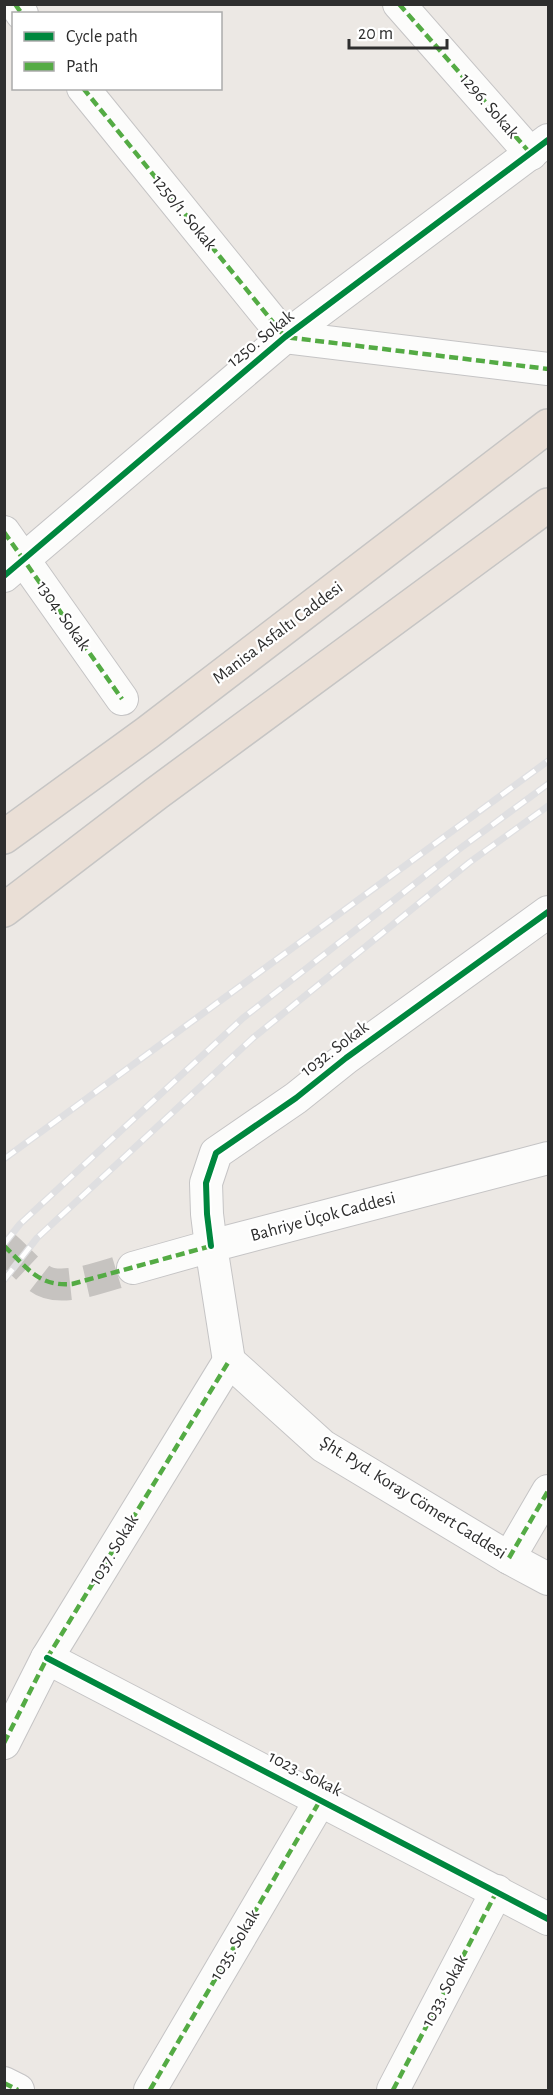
<svg xmlns="http://www.w3.org/2000/svg" width="553" height="2095" font-family="'Alegreya Sans',sans-serif">
<style>
.lines{fill:none;stroke-linecap:round;stroke-linejoin:round}
.minor-tunnel{stroke:#c6c3c0;stroke-width:32;stroke-dasharray:32 16;stroke-linecap:butt}
.minor-casing{stroke:#c5c4c5;stroke-width:34}
.highway-casing{stroke:#c6c5c4;stroke-width:36}
.minor{stroke:#fcfcfb;stroke-width:32}
.highway{stroke:#eadfd6;stroke-width:33}
.rail-casing{stroke:#dfdfe1;stroke-width:7}
.rail{stroke:#fff;stroke-width:4.5;stroke-dasharray:14;stroke-linecap:butt}
.quiet{stroke:#54ab44;stroke-width:4.5;stroke-dasharray:9 4.5;stroke-linecap:butt}
.cycleway-casing{stroke:#fff;stroke-width:10}
.cycleway{stroke:#00873e;stroke-width:6}
.labels{text-anchor:middle;dominant-baseline:central;stroke-width:4.5;stroke-linejoin:round;paint-order:stroke}
.street-label{font-size:18px;fill:#2e2e2e;stroke:#fff}
</style>
<rect width="100%" height="100%" fill="#ece8e4"/>
<g class="lines">
<path class="minor-tunnel" d="M4,1246C16,1256 26,1269 39,1278C60,1295 108,1274 133,1268"/>
<defs>
<g id="minor">
<polyline points="15,4 22,14"/>
<polyline points="399,4 531,154"/>
<polyline points="83,88 285,337 548,369"/>
<polyline points="4,532 122,699"/>
<polyline points="4,576 285,337 548,140"/>
<polyline points="133,1268 211,1246 207,1214 206,1183 216,1153 296,1098 346,1058 548,912"/>
<polyline points="229,1361 211,1246 548,1158"/>
<polyline points="229,1361 323,1446 509,1558 548,1579"/>
<polyline points="509,1558 548,1491"/>
<polyline points="47,1658 548,1919"/>
<polyline points="4,1743 47,1658 229,1361"/>
<polyline points="4,2083 18,2090"/>
<polyline points="150,2090 321,1799"/>
<polyline points="393,2090 497,1891"/>
</g>
<g id="highway">
<polyline points="4,837 147,733 548,426"/>
<polyline points="4,910 157,793 548,505"/>
</g>
</defs>
<use href="#minor" class="minor-casing"/>
<use href="#highway" class="highway-casing"/>
<use href="#minor" class="minor"/>
<use href="#highway" class="highway"/>
<defs>
<g id="rail">
<polyline points="4,1159 548,761"/>
<polyline points="4,1244 20,1224 243,1018 458,850 548,784"/>
<polyline points="4,1280 37,1238 253,1038 470,862 548,806"/>
</g>
</defs>
<use href="#rail" class="rail-casing"/>
<use href="#rail" class="rail"/>
<g class="quiet">
<polyline points="15,4 22,14"/>
<polyline points="399,4 531,154"/>
<polyline points="83,88 285,337 548,369"/>
<polyline points="4,532 122,699"/>
<path d="M4,1246C27,1267 38,1287 72,1284L211,1246V1242"/>
<polyline points="509,1558 548,1491"/>
<polyline points="4,1743 47,1658 229,1361"/>
<polyline points="4,2083 18,2090"/>
<polyline points="150,2090 321,1799"/>
<polyline points="393,2090 497,1891"/>
</g>
<defs>
<g id="cycleway">
<polyline points="4,576 285,337 548,140"/>
<polyline points="211,1246 207,1214 206,1183 216,1153 296,1098 346,1058 548,912"/>
<polyline points="47,1658 548,1919"/>
</g>
</defs>
<use href="#cycleway" class="cycleway-casing"/>
<use href="#cycleway" class="cycleway"/>
</g>
<g class="labels">
<g class="street-label">
<text transform="translate(489 106) rotate(49)">1296. Sokak</text>
<text transform="translate(184 213) rotate(51)">1250/1. Sokak</text>
<text transform="translate(261 339) rotate(-39)">1250. Sokak</text>
<text transform="translate(63 616) rotate(55)">1304. Sokak</text>
<text transform="translate(278 633) rotate(-37)">Manisa Asfaltı Caddesi</text>
<text transform="translate(335 1049) rotate(-37)">1032. Sokak</text>
<text transform="translate(323 1217) rotate(-15)">Bahriye Üçok Caddesi</text>
<text transform="translate(413 1498) rotate(32)">Şht. Pyd. Koray Cömert Caddesi</text>
<text transform="translate(114 1550) rotate(-59)">1037. Sokak</text>
<text transform="translate(305 1774) rotate(27)">1023. Sokak</text>
<text transform="translate(235 1945) rotate(-59)">1035. Sokak</text>
<text transform="translate(445 1991) rotate(-62)">1033. Sokak</text>
</g>
</g>
<rect width="553" height="2095" fill="none" stroke="#2e2e2e" stroke-width="12"/>
<rect x="12" y="12" width="210" height="78" fill="#ffffff" stroke="#ababab" stroke-width="1.5"/>
<rect x="24" y="32" width="30" height="9" fill="#00873e" stroke="#ababab" stroke-width="1.5"/>
<text x="66" y="42" font-size="18" fill="#2e2e2e">Cycle path</text>
<rect x="24" y="62" width="30" height="9" fill="#54ab44" stroke="#ababab" stroke-width="1.5"/>
<text x="66" y="72" font-size="18" fill="#2e2e2e">Path</text>
<path d="M349 39v9h98v-9" fill="none" stroke="#2e2e2e" stroke-width="3"/>
<text x="358" y="39" font-size="18" fill="#2e2e2e" stroke="#ffffff" stroke-width="4.5" paint-order="stroke">20 m</text>
</svg>
